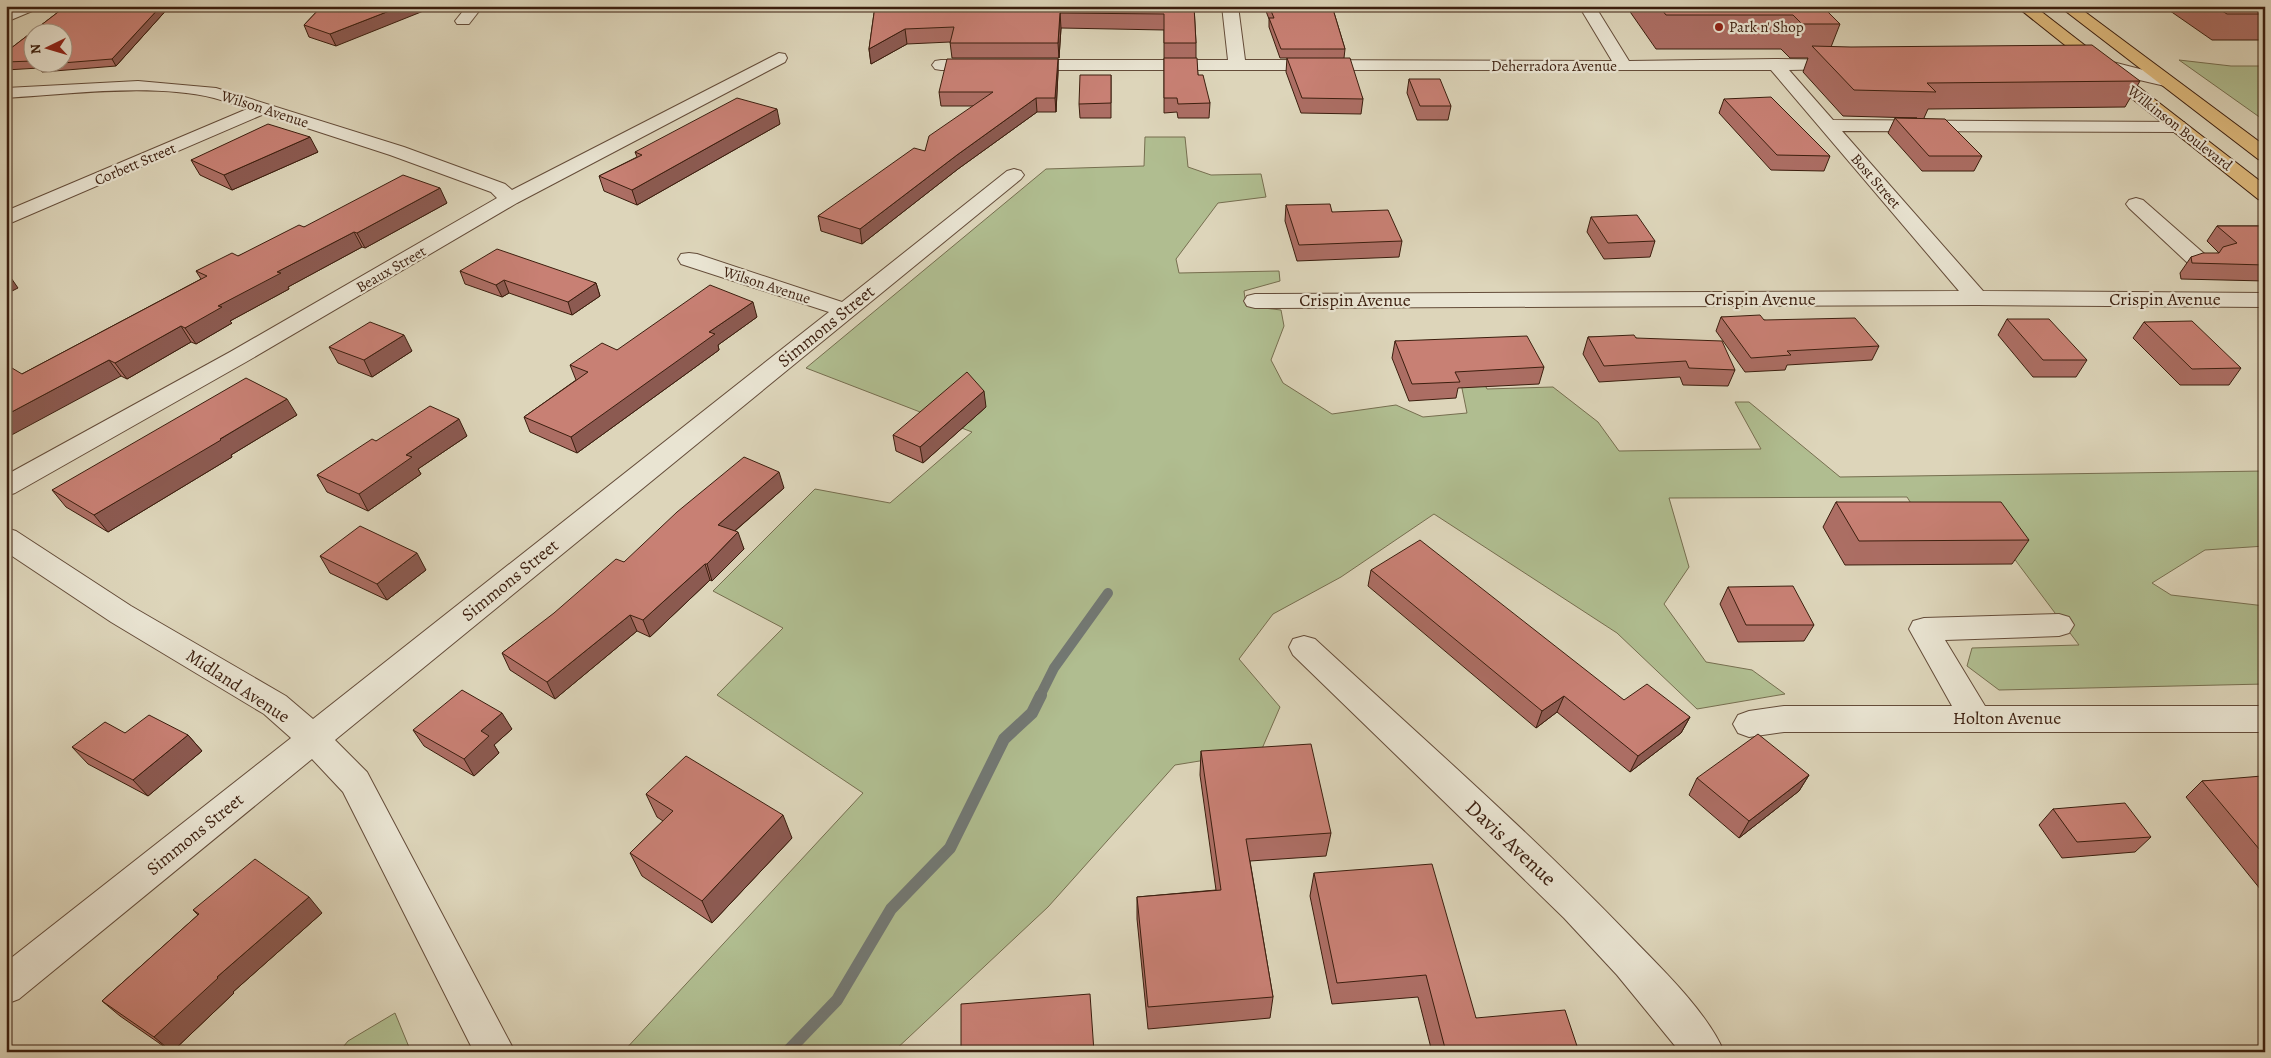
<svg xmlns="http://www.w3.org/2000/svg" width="2271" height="1058" font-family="Alegreya,serif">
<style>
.green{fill:#b0bd90;stroke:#766e4f}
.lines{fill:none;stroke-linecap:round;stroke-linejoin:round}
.stream-far1{stroke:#727975;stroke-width:10}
.stream{stroke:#727975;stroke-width:12}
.minor-casing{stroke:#644c39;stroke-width:2}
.major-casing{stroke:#3b1e0e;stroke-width:2}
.minor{fill:#e9e4d2;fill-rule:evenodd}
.major{fill:#deba7d;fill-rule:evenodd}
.wall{fill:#ac6e64;stroke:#3b1e0e;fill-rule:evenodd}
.shaded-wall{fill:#8c5a51;stroke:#3b1e0e}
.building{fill:#c88074;stroke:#3b1e0e}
.poi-dot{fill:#8f2418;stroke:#e9e4d2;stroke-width:2}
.labels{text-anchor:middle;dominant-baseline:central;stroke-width:4.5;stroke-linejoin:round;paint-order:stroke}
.far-poi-label{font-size:15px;fill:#3b1e0e;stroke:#e9e4d2;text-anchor:start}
.far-street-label{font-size:15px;fill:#3b1e0e;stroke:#e9e4d2}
.street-label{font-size:18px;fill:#3b1e0e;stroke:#e9e4d2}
.near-street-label{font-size:21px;fill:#3b1e0e;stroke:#e9e4d2}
</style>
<rect width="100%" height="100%" fill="#ddd5ba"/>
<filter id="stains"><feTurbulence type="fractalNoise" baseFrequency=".004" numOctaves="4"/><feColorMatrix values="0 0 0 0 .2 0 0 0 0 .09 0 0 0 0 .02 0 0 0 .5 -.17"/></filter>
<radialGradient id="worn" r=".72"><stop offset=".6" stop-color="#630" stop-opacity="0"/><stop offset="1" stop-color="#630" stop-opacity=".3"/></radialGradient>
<g class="green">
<polygon points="2179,60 2231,66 2265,66 2265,121"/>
<polygon points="1145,137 1185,137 1188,167 1211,175 1261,174 1266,197 1218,203 1176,259 1179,273 1279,271 1280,281 1244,291 1246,306 1281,310 1284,326 1271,360 1283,383 1332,414 1396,405 1423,417 1467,413 1456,359 1472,359 1487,389 1553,387 1598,422 1619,451 1761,449 1735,402 1749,402 1840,477 2265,471 2265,546 2205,550 2152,583 2171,595 2265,606 2265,684 1999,690 1967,666 1972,648 2079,645 1986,521 1923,522 1907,497 1669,498 1689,567 1664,604 1706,662 1752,670 1785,694 1697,709 1617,633 1434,514 1341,577 1273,614 1239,659 1280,707 1261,751 1175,765 1048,907 893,1052 623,1052 863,793 717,695 783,628 713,591 815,489 890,503 972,432 806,368 1046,169 1144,166"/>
<polygon points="395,1013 411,1052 339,1052 348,1041"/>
</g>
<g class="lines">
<polyline class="stream-far1" points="1040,696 1054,668 1108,593"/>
<polyline class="stream" points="787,1052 837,1000 891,909 950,848 1004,739 1032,713 1041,695"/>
<defs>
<g id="minor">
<polygon points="17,6 39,6 37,9 6,22 6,11"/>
<polygon points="467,6 483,6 469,24 457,24 455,21"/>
<polygon points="1222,6 1238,6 1245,60 1612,61 1579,6 1595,6 1629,61 1775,59 1848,60 1850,64 1848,68 1842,69 1789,70 1833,120 2184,122 2186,126 2184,130 2177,132 1842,131 1983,291 2265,293 2265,307 1977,305 1255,308 1247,306 1244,301 1247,296 1255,294 1959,291 1771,70 941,70 935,69 932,65 935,61 941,60 1228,60"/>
<path d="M779,53L785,54L787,58L785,62L517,203L246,362L15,493L6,496V475L230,352L497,198L491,192L390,155L264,114L6,225V211L247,109C236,105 225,101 214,98C152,83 70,94 6,98V88L138,81L216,88L404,147L505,184L512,190Z"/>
<polygon points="2090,58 2097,58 2171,77 2174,81 2171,85 2165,86 2084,67 2082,63 2084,59"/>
<polygon points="1014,169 1021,171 1024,175 1021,179 335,740 367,772 515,1052 474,1052 343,792 312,759 19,999 6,1004 6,962 291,738 264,714 111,622 6,552 6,528 16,531 131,606 286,696 313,719 829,312 681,264 678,259 681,254 689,253 697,254 842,302 1007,171"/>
<polygon points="2136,198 2143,200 2208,257 2211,262 2208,267 2200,268 2192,267 2129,208 2126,204 2129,200"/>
<polygon points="2059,614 2069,617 2074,625 2069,633 2059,636 1945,640 1985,706 2265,706 2265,732 1784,732 1749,737 1738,733 1733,724 1738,715 1749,711 1784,706 1952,706 1909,629 1913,621 1924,618"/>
<path d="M1304,636L1315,639C1421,737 1531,833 1631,937C1661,968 1708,1013 1724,1052H1680L1617,975L1564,918L1293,655L1289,647L1293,639Z"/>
</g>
<g id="major">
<polygon points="2016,6 2034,6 2265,185 2265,201 2258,199"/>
<polygon points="2059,6 2077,6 2265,146 2265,161 2258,159"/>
</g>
</defs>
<use href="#minor" class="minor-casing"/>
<use href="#major" class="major-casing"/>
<use href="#minor" class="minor"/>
<use href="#major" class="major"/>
</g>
<g class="wall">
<path d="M66,6H170L116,66L42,72L39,68L6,70V52ZM32,32L62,62H32Z"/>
<polygon points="322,6 336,46 309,37 304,25"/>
<polygon points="875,6 1194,6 1196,43 1196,58 1198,75 1210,103 1209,118 1178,118 1177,112 1164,113 1164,30 1061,28 1059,58 952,58 950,42 907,44 871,64 869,49"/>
<polygon points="1264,6 1332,6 1345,49 1344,58 1363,99 1361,114 1301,113 1286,72 1287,58 1280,58 1269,27 1269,19"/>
<polygon points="1626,6 1822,6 1840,24 1831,47 2140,81 2125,107 1928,109 1924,118 1982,156 1974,171 1922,171 1888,133 1895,118 1917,118 1843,116 1803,72 1808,58 1790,58 1781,49 1656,49"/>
<polygon points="2163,6 2265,6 2265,40 2212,40"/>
<polygon points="1058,59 1058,72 1056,112 1037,112 958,169 862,244 821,231 818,216 925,151 973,106 941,106 939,92"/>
<polygon points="1111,75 1111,118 1080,118 1079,104"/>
<polygon points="1409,79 1451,106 1448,120 1417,120 1407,93"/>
<polygon points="1724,99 1830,156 1824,171 1771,170 1719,113"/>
<polygon points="780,124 637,205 604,191 599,176 637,157 635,152"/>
<polygon points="318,152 232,190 200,175 191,160"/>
<polygon points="447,203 365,248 362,247 288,287 289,289 230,321 232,323 196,344 191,342 127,379 121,376 22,374 201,279 196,271 238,256 304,227"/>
<polygon points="1286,205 1332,212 1402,241 1399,257 1297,261 1285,221"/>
<polygon points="1591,217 1655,241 1650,257 1604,259 1587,232"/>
<polygon points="2217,226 2265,226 2265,281 2181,279 2180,273 2191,257 2219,253 2207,241"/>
<polygon points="460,271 596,283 600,296 572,315 509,293 502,297 465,284"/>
<polygon points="757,317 718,345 719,350 577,453 530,432 524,417 576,380 570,365 617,350"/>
<polygon points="1721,317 1764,320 1879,346 1872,360 1787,365 1785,370 1745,372 1716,331"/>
<polygon points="2007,319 2087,360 2076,377 2033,377 1998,335"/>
<polygon points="2144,322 2241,368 2229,385 2180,385 2133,338"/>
<polygon points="1588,337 1636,338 1735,370 1728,386 1683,385 1680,377 1599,382 1583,354"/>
<polygon points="1395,341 1544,367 1539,384 1458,388 1456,398 1409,401 1392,358"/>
<polygon points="329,347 412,351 372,377 338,363"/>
<polygon points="986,407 923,463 896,451 893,435"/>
<polygon points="297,415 231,455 232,457 108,532 66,507 52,490"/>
<polygon points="467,436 418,469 421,474 368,511 327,492 317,475 376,441"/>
<polygon points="784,488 735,531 744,549 712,581 710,580 650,637 637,631 555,699 510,670 502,653 624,562"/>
<polygon points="1836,502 2029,540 2012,564 1845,565 1823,527"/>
<polygon points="320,556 426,570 387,600 330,573"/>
<polygon points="1371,570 1624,700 1690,717 1681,733 1630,772 1557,712 1536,728 1368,586"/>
<polygon points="1728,587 1814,625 1804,641 1738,642 1720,604"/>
<polygon points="512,729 494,745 499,753 474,776 424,746 413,730"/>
<polygon points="125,733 188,735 202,751 148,796 88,764 72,747"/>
<polygon points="1201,751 1331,833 1326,856 1250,861 1273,997 1270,1018 1148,1029 1137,919 1137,897 1216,890 1200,775"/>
<polygon points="1809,775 1799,791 1739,838 1689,795 1697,778"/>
<polygon points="2265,779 2265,895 2186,797 2202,781"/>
<polygon points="646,794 792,838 712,923 642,876 630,853 663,821 657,817"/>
<polygon points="2053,809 2151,837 2135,852 2062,858 2039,825"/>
<polygon points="1314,873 1476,1018 1579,1052 1432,1052 1418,997 1332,1004 1310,896"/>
<polygon points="193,910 322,913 233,992 234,993 172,1052 120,1016 102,1001 198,915"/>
</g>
<g class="shaded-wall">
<polygon points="161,6 170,6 116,66 112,59"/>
<polygon points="402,6 436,6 336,46 330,34"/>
<polygon points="1060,13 1061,28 1059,58 1058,43"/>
<polygon points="905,29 907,44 871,64 869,49"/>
<polygon points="1058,59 1058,72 1056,112 1055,98"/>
<polygon points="1036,98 1037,112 958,169 862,244 860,229 957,155"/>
<polygon points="777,109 780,124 637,205 632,190"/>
<polygon points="310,137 318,152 232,190 224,175"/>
<polygon points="440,188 447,203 365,248 357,233"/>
<polygon points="354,232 362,247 288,287 289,289 230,321 232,323 196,344 185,328 218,306 277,272"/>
<polygon points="7,272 18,288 6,294 6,273"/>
<polygon points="504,280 509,293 502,297 496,285"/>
<polygon points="596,283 600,296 572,315 568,302"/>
<polygon points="753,302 757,317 718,345 719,350 577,453 571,437 709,332"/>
<polygon points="181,326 191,342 127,379 115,363"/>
<polygon points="404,335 412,351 372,377 364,360"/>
<polygon points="109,360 121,376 6,438 6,415"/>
<polygon points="984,391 986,407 923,463 920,447"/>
<polygon points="287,399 297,415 231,455 232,457 108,532 94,515"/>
<polygon points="459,419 467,436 418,469 421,474 368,511 359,494 406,455"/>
<polygon points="779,472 784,488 723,541 718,525"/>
<polygon points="738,532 744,549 712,581 707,564"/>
<polygon points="417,553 426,570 387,600 377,584"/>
<polygon points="705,564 710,580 650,637 643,620"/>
<polygon points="630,615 637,631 555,699 547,682"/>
<polygon points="1564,696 1557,712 1536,728 1542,711"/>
<polygon points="502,713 512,729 494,745 499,753 474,776 464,759 481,731"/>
<polygon points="1690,717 1681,733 1630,772 1638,756"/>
<polygon points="188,735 202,751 148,796 133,780"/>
<polygon points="1809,775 1799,791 1739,838 1749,821"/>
<polygon points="783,815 792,838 712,923 702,901"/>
<polygon points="309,897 322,913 233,992 234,993 172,1052 154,1037 217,977"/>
</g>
<g class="building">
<polygon points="66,6 161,6 112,59 37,65 40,62 62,62 62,32 32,32 32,61 6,62 6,52"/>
<polygon points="322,6 402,6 330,34 304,25"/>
<polygon points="875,6 1194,6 1196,43 1164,43 1164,14 1060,13 1058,43 950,43 954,27 905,29 869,49"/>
<polygon points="1269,6 1332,6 1345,49 1281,49 1269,18 1274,18"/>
<polygon points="1659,6 1822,6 1840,24 1802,24 1793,15 1666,15"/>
<polygon points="2214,6 2265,6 2265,14 2227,14"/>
<polygon points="2092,45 2140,81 1927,83 1936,92 1854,90 1812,46 1851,47"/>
<polygon points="1164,58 1197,58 1198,75 1203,75 1210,103 1178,104 1177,98 1164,98"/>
<polygon points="1287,58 1350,58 1363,99 1302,98"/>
<polygon points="947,59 1058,59 1055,98 1036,98 957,155 860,229 818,216 914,148 925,151 929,136 993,92 939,92"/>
<polygon points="1080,75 1111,75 1111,103 1079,104"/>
<polygon points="1409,79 1440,79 1451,106 1420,106"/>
<polygon points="1771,97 1830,156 1777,155 1724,99"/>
<polygon points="737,98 777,109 632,190 599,176 642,155 635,152"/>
<polygon points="1895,118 1945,119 1982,156 1929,156"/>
<polygon points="268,124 310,137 224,175 191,160"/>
<polygon points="403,175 440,188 357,233 354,232 277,272 281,273 218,306 222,307 185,328 181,326 115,363 109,360 6,415 6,371 12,368 22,374 207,276 196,271 232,253 238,256 299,225 304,227"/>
<polygon points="1330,204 1332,212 1388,210 1402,241 1299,245 1286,205"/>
<polygon points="1637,215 1655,241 1608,243 1591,217"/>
<polygon points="2217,226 2265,226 2265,265 2192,263 2191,257 2203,253 2219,253 2223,247 2237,243"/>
<polygon points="497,249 596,283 568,302 504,280 496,285 460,271"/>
<polygon points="710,285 753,302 709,332 715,334 571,437 524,417 588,372 570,365 602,343 617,350"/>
<polygon points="1760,315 1764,320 1855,318 1879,346 1787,351 1791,355 1751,358 1721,317"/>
<polygon points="2007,319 2049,319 2087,360 2043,360"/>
<polygon points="2192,321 2241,368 2192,369 2144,322"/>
<polygon points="370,322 404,335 364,360 329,347"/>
<polygon points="1634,335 1636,338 1722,341 1735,370 1689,368 1686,361 1604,366 1588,337"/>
<polygon points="1527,336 1544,367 1455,372 1460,382 1412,384 1395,341"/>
<polygon points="967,372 984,391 920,447 893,435"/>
<polygon points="246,378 287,399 220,439 221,440 94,515 52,490"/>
<polygon points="430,406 459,419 406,455 412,457 359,494 317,475 372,439 376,441"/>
<polygon points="744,457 779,472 718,525 738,532 707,564 705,564 643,620 630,615 547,682 502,653 554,613 616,559 624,562 677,512"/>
<polygon points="1836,502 2001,502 2029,540 1859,541"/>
<polygon points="360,526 417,553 377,584 320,556"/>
<polygon points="1420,540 1624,700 1647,684 1690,717 1638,756 1564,696 1542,711 1371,570"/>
<polygon points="1793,586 1814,625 1746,625 1728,587"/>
<polygon points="462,690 502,713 481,731 489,736 464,759 413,730"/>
<polygon points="149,715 188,735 133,780 72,747 105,722 125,733"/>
<polygon points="1758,734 1809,775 1749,821 1697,778"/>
<polygon points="1311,744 1331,833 1246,839 1273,997 1148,1007 1137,897 1221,890 1201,751"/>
<polygon points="686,756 783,815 702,901 630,853 673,811 646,794"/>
<polygon points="2262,776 2265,779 2265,856 2202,781"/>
<polygon points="2125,803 2151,837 2077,842 2053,809"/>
<polygon points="255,859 309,897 217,977 218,978 154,1037 102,1001 199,914 193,910"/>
<polygon points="1432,864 1476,1018 1565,1010 1579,1052 1446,1052 1426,975 1337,983 1314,873"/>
<polygon points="1090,994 1094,1052 961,1052 961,1004"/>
</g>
<circle class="poi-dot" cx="1719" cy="27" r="5"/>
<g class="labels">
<g class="far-poi-label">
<text x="1729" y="27">Park n' Shop</text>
</g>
<g class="far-street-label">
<text x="1554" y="66">Deherradora Avenue</text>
<text transform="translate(265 109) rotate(18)">Wilson Avenue</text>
<text transform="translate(2180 128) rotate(38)">Wilkinson Boulevard</text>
<text transform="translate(135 164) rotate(-23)">Corbett Street</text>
<text transform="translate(1876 181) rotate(49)">Bost Street</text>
<text transform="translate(391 269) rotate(-30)">Beaux Street</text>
<text transform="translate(767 285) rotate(18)">Wilson Avenue</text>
</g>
<g class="street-label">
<text x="1760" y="299">Crispin Avenue</text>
<text x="2165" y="299">Crispin Avenue</text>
<text x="1355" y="300">Crispin Avenue</text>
<text transform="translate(826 326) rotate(-39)">Simmons Street</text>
<text transform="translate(510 580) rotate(-39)">Simmons Street</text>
<text transform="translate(238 686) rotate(33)">Midland Avenue</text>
<text x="2007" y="718">Holton Avenue</text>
<text transform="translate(195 834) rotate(-39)">Simmons Street</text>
</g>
<g class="near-street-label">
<text transform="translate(1511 843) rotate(43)">Davis Avenue</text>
</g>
</g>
<rect width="2271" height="1058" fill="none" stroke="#ddd5ba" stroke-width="25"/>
<rect x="8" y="8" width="2256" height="1043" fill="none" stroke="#3b1e0e" stroke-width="2.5"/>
<rect x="12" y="12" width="2246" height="1033" fill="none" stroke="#3b1e0e"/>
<g transform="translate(48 48) rotate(265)"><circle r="24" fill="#e9e4d2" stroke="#a39584"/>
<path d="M0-4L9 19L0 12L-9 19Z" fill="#8f2418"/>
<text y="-8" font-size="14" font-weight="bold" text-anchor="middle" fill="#3b1e0e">N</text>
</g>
<rect width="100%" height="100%" filter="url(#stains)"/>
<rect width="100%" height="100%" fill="url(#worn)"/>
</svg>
